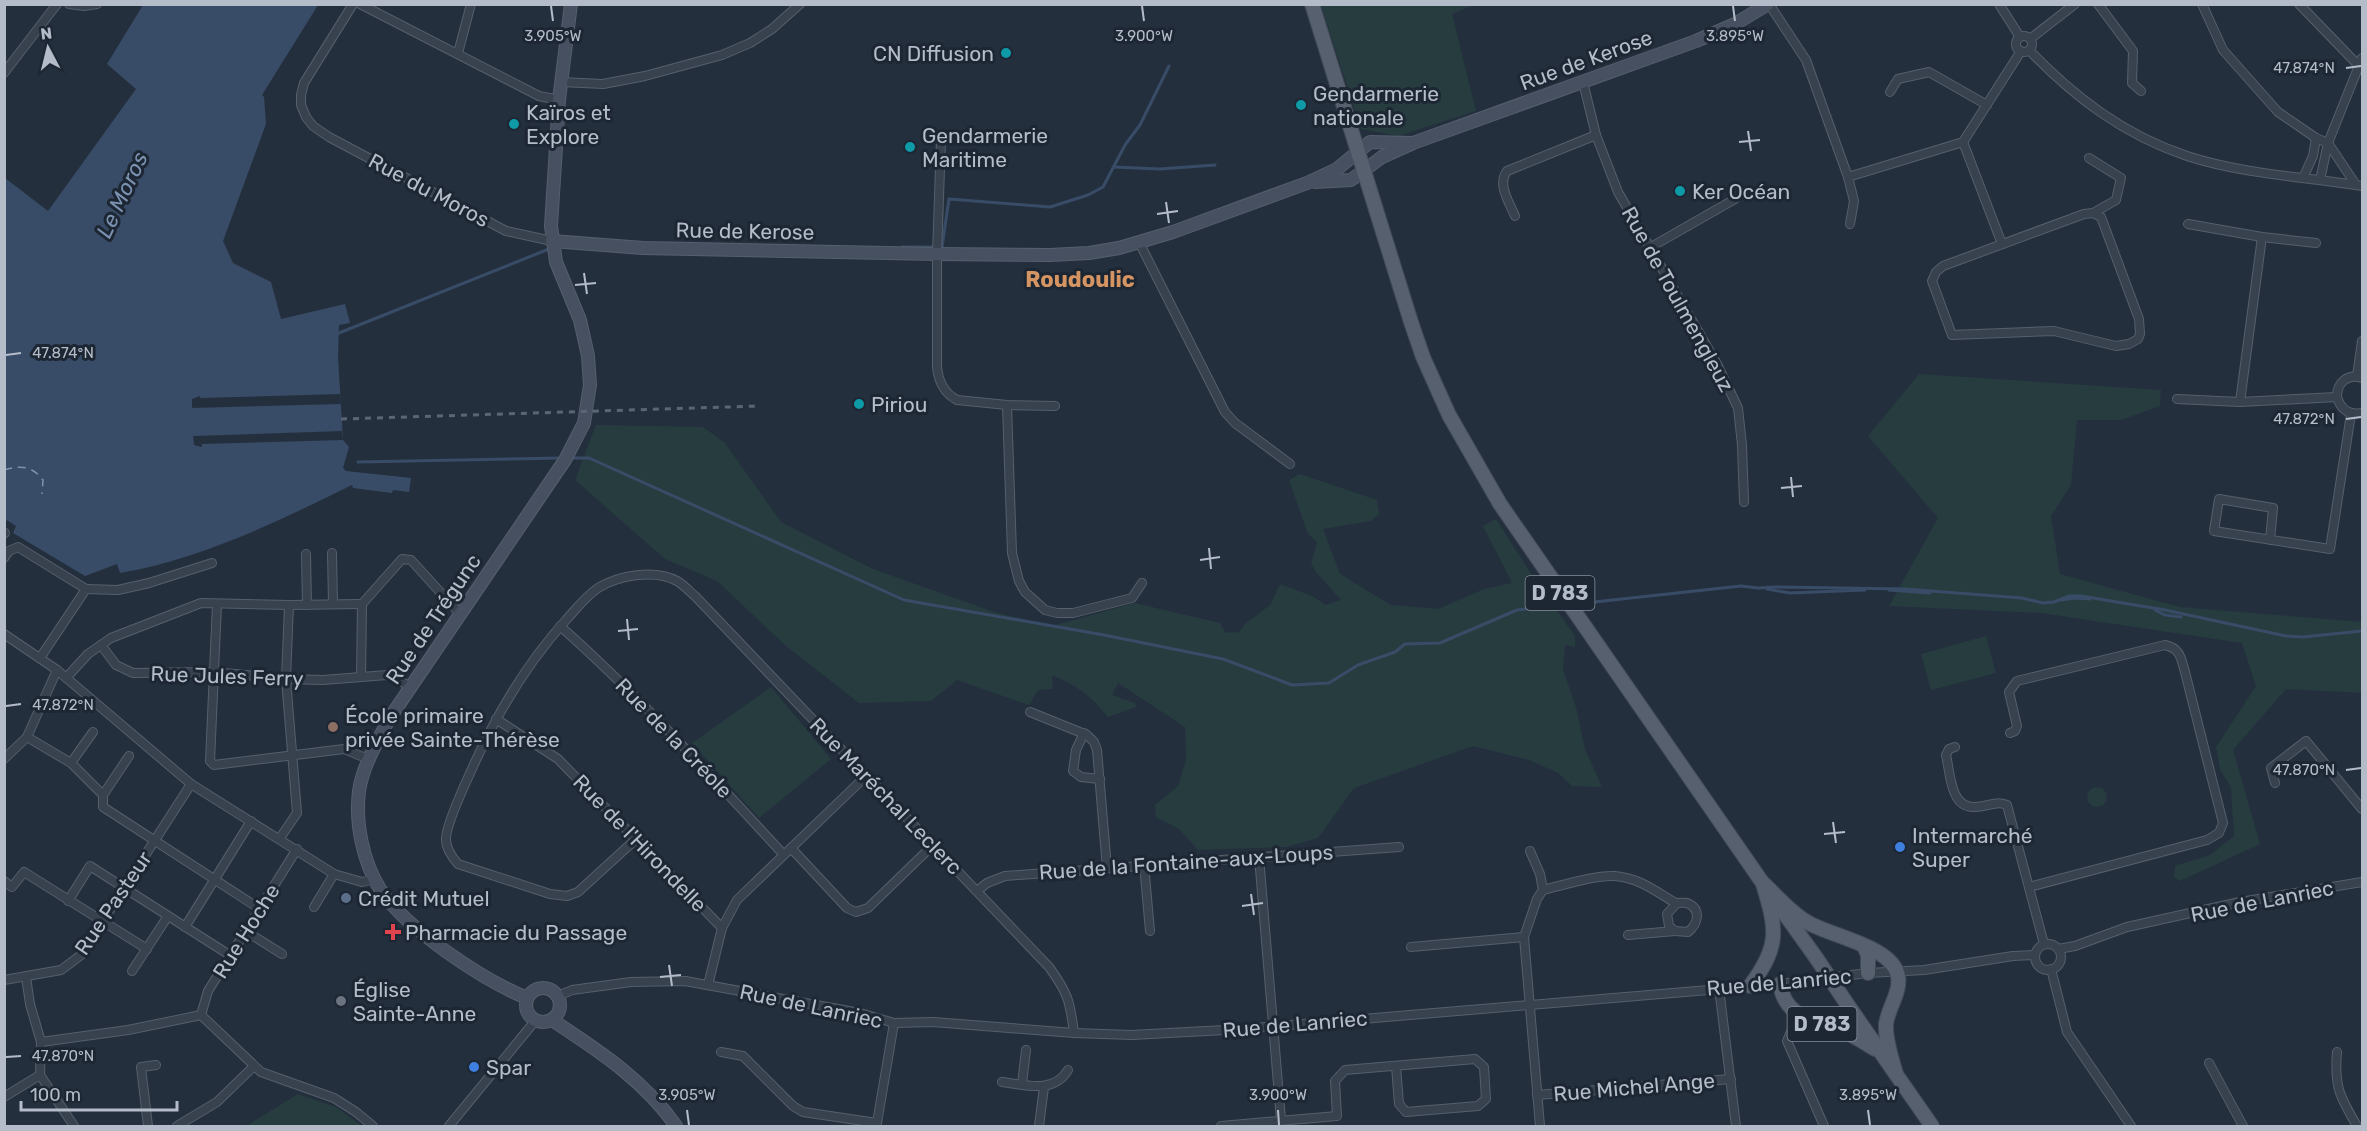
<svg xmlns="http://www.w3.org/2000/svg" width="2367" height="1131" font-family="Rubik,sans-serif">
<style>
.green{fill:#263c3f}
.water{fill:#394c67}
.pier{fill:#242f3e}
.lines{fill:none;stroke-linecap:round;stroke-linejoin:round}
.stream{stroke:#394c67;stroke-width:3}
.ferry{stroke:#7c92b1;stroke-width:1.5;stroke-dasharray:8 6;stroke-linecap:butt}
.street-casing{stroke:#565f6c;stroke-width:10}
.secondary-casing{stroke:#565f6c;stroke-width:14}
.primary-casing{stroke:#414a57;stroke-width:16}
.street{stroke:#38414e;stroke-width:8}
.secondary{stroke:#465061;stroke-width:12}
.primary{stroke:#56606e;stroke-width:14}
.rail{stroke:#5a6575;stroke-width:3;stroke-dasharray:6 6;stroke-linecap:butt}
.primary-bridge-casing{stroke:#414a57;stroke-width:16;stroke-linecap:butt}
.primary-bridge{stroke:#56606e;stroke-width:14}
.ticks{fill:none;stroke:#b4bcc9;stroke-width:2}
.culture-dot{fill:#0f9aa8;stroke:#1d2633;stroke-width:2}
.education-dot{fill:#8d6e63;stroke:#1d2633;stroke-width:2}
.shop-dot{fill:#3f7fe0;stroke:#1d2633;stroke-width:2}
.service-dot{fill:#5c6f8a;stroke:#1d2633;stroke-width:2}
.health-dot{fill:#e0444e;stroke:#1d2633;stroke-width:2}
.worship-dot{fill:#6b7280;stroke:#1d2633;stroke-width:2}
.labels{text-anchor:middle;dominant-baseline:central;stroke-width:6;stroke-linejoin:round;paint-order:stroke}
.shield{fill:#1d2633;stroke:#878f9c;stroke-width:1.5}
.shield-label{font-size:20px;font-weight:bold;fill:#b4bcc9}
.poi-label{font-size:21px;fill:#b4bcc9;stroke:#1d2633;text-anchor:start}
.street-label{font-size:21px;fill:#b4bcc9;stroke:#1d2633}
.water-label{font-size:22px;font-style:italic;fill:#7c92b1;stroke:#1d2633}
.neighbourhood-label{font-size:22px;font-weight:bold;fill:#d59563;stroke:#1d2633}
.ticks-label{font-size:15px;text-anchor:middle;fill:#b4bcc9;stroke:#1d2633;stroke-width:6;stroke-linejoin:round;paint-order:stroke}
</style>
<rect width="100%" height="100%" fill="#242f3e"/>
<g class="green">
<polygon points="1321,5 1474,5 1452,14 1476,111 1398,136 1361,129"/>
<polygon points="1919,374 2161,390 2160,406 2121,420 2077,420 2071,485 2051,516 2060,574 2180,607 2362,622 2362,693 2286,689 2233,750 2260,844 2180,881 2174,877 2175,866 2210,855 2234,836 2231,787 2220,770 2216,747 2256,686 2242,643 2041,613 1889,606 1938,518 1868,436"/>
<path d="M596,425L703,427L725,443L781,522L873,569L994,612L1052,626L1135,603L1220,623L1226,633L1239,632L1245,624L1270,605L1280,584L1312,596L1326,605L1341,600L1316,572L1311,563L1317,542L1308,534L1289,480L1300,474L1377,500L1379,514L1371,521L1323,529L1340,574L1391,605L1438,609L1484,589L1512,583L1483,526L1496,519L1535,580L1575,636V647L1565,645L1563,670L1576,707L1585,749L1602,787L1572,786L1558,773L1529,760L1473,746L1354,788L1318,838L1286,847L1198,850L1179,829L1156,817L1155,805L1178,786L1186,760L1185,727L1118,683L1112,695L1135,703L1136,707L1108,717C1089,694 1079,687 1052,675L1053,689L1038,690L1029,705L957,680L931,701L859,703L786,646L717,581L665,559L575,480Z"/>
<polygon points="1986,636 1996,673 1931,690 1921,654"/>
<polygon points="771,687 831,759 759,818 692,743"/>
<circle cx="2097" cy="797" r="10"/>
<polygon points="298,1094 336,1107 362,1126 246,1126"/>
</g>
<path class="water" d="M143,5H318L262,95L264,97L266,124L223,241L233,263L271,282L281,319L345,304L350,323L339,325L338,357L343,440L349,447L343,468L346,471L411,478L409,492L393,490L392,493L353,488L352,485C279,521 201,559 120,573L117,564L85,576L13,533L16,526L7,520L5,524V178L48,211L136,89L107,64Z"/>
<g class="pier">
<polygon points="340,394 341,404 192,408 192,399 200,396 200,398"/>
<polygon points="342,431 343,440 202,444 202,447 194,445 193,436"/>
</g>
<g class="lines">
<g class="stream">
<polyline points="1114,167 1160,169 1215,165"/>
<polyline points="902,247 942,247 949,199 1050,207 1088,195 1103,187 1125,145 1140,125 1169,66"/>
<polyline points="339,333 549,249"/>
<polyline points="569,458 589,458 904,600 1104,635 1223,659 1292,685 1329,683 1358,665 1395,652 1405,644 1440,643 1517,610 1563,605"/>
<polyline points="358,462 563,458"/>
<polyline points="1767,589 1790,593 1865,590"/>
<polyline points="1889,590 1930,593"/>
<polyline points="2061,600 2076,598 2090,599"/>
<polyline points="1576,604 1741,586 1758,588 1776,587 1905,589 2022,598 2043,603 2054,602 2069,596 2081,596 2165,610 2286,636 2303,637 2362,631"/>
<polyline points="2155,610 2165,615 2181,617"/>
</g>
<path class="ferry" d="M4,470C22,465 32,466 43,480L42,494"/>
<defs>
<g id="street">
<polyline points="69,4 84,6 97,4"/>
<polyline points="353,4 304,83 301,95 301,105 306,117 313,126 329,137 506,231 552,241"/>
<polyline points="360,4 539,96 559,100"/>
<polyline points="1769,4 1806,60 1848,177 1854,201 1850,224"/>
<polyline points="1999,4 2020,37"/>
<polyline points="2098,4 2133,51 2132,83 2141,91"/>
<polyline points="2202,4 2223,50 2278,112 2316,138 2328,143 2356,185"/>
<polyline points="2299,4 2359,66"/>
<circle cx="2024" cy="44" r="8"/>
<polyline points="2030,39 2075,4"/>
<path d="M2029,50C2074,97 2124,135 2187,156C2242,174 2305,177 2362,186"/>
<polyline points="458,53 471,4"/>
<polyline points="4,73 57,4"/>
<polyline points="561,82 603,84 645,76 722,55 750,43 772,29 800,4"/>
<polyline points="1583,82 1596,135 1618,192 1717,364 1738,408 1742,445 1744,502"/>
<polyline points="1890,92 1898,79 1929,72 1987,105"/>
<path d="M941,140L937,254V366C938,380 944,393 957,400L1007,405L1055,406"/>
<polyline points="1963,142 2002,244"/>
<polyline points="2089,158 2121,178 2116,200 2093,213"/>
<polyline points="1848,177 1963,142 2021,51"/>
<polyline points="2303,178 2313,156 2316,138"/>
<polyline points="2320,180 2328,143 2362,58"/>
<polygon points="2093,213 2101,217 2139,319 2140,334 2138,339 2129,344 2116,346 2054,331 1952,335 1932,281 1936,272 1943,266 2084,214"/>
<path d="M1515,216C1509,202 1497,184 1507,171L1596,135"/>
<polyline points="2188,224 2262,237 2316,243"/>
<polyline points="1139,242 1225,412 1235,423 1290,464"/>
<polyline points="1651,247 1735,199"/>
<polyline points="2357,376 2362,341"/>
<path d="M2362,378C2347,373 2337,383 2337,397C2341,410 2349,415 2362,413"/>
<polyline points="2177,399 2240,402 2337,397"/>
<polyline points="2240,402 2262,237"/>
<polyline points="1007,405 1012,553 1019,581 1025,592 1045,610 1057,613 1073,613 1132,598 1142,583"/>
<polyline points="4,534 5,533"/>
<polyline points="2270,540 2273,508 2219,499 2214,531 2330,549 2351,414"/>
<polyline points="332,553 333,604"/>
<polyline points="306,554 307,605"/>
<polyline points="4,558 9,551 18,547 86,589"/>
<polyline points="86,589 118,590 149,583 212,563"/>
<polyline points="217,604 210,761 214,765 344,749 368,759"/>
<path d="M560,626C640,697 711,776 783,854"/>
<polyline points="4,634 57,670 191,784 334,874 362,882 375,879"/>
<polyline points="101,645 116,665 133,673 214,672 286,679 323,680 387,675 393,676 410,687"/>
<polyline points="40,658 86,589"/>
<polyline points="361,677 362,604 402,559 411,560 461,615"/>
<polyline points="66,678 88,654 111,638 201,603 289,605 362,604"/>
<polyline points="1030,712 1087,735 1094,742 1097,750 1107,868"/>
<polyline points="496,719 558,759 722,928"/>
<polyline points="1084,733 1076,750 1073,771 1081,777 1100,779"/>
<path d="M2010,733L2015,731L2017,726L2009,692L2017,681L2165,645C2180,648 2181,658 2185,672L2223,823L2219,833L2207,840L2029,887"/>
<polyline points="27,737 71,763 103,795"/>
<path d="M1955,747L1949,749L1946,755C1950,771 1950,807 1973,807C1986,808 1994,800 2007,805L2044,944"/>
<polyline points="129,756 103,795 103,807 260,909"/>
<polyline points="4,759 27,737 57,670"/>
<polyline points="71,763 93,732"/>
<polyline points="2275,783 2271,768 2306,741 2362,809"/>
<polyline points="280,838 297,813 286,679 289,605"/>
<path d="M636,839L578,892L567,896L550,894L458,864C452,857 446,849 446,840C445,828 465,784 471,771C495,717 526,664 566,620C576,609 585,597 598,588C619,575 655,569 677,581C684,585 689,591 695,596L1049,967C1068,993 1070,1001 1074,1033"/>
<polyline points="791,848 847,908 856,912 868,908 933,845"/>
<polyline points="1530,851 1540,874 1543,890 1537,899 1524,937 1540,1126"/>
<polyline points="1259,857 1281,1120"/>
<polyline points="1144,865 1150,931"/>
<polyline points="4,881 12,887 24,872 147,949"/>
<path d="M1543,890C1564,885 1594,875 1615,876C1639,878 1655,891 1674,902C1678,904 1682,902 1687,903C1702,909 1698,924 1688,932L1675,931L1669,926L1667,914L1676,904"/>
<polyline points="977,891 987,883 1005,876 1399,847"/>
<polyline points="68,901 90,866 231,956"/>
<polyline points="314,907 334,874"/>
<polyline points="185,927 251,821"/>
<polyline points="247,932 282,954"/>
<polyline points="1628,935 1675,931"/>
<circle cx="2048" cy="957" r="13"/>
<polyline points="1411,947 1524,937"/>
<polyline points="2058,949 2075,946 2127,927 2240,902 2362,882"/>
<polyline points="2051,969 2067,1032 2131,1126"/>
<polyline points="132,971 168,916"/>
<polyline points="26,977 30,1004 41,1042 40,1075 74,1126"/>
<polyline points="4,980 61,970 81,955 191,784"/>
<polyline points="708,985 722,928 737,900 867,775"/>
<polyline points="1719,988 1736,1126"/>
<polyline points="558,996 572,990 631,982 685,981 860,1013 894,1023 933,1022 1074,1033 1132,1035 1243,1029 1780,984 1868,973 1924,970 2013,956 2035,955"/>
<polyline points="201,1015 261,1072 334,1098 356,1112 373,1126"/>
<polyline points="201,1015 208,991 297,849"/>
<polyline points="1798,1016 1787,1041 1824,1126"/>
<polyline points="41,1042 128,1030 201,1015"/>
<polyline points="721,1052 743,1056 793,1106 803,1112 877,1123"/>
<path d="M2337,1052C2334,1087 2340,1097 2357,1126"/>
<polyline points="2209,1063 2243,1126"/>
<path d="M1002,1082C1025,1085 1054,1094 1068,1070"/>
<polyline points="1022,1084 1026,1050"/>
<polyline points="1537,1095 1731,1079"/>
<polyline points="4,1097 40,1075"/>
<polyline points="877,1123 894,1023"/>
<polyline points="148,1126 141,1067 156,1065"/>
<polyline points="177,1126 217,1102 254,1066"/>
<polyline points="449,1126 535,1021"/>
<polyline points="1039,1126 1044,1087"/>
<polyline points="1221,1126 1337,1116 1335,1081 1345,1070 1475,1059 1484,1067 1486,1099 1478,1106 1406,1112 1399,1104 1396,1066"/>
</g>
<g id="secondary">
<polyline points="1315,182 1351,180 1382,157 1413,143 1696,41 1735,24 1768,4"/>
<polyline points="552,241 643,248 937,254 1050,255 1089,253 1119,248 1173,232 1307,183 1337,169 1370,142 1413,143"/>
<circle cx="543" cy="1005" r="17"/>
<path d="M527,998C483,980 407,930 380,889C363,862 355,823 359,791C363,765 377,743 389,719L565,460L584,423L590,385L588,356L580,320L556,262L551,226L559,100L571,4"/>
<path d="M552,1020C599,1051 644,1080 676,1126"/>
</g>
<g id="primary">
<path d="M1312,4L1411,322L1423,357L1449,415L1500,504L1762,882C1776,895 1790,912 1807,922C1829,936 1893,946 1898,976C1901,992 1888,1008 1886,1024C1885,1040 1892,1059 1896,1074"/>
<polyline points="1779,906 1817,959"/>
<polyline points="1864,946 1868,955 1868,973"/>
<path d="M1780,984C1785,1017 1811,1019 1838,1029C1852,1034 1863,1042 1875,1049"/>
<path d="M1750,986C1780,946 1777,930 1763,884"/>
<polyline points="1845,1001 1932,1126"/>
</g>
</defs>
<use href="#street" class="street-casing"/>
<use href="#secondary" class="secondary-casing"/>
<use href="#primary" class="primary-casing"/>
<use href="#street" class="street"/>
<use href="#secondary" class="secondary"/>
<use href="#primary" class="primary"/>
<polyline class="rail" points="341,419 759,406"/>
<defs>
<polyline id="primary-bridge" points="1817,959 1845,1001"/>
</defs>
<use href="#primary-bridge" class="primary-bridge-casing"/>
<use href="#primary-bridge" class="primary-bridge"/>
</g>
<path class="ticks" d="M551,6L553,21M1142,6L1144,21M1733,6L1735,21M2346,68L2361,66M1748,131L1751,151M1739,142L1760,140M1166,202L1169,223M1157,214L1178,211M584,273L587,294M575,285L596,283M6,355L21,353M2346,419L2361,417M1791,477L1793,497M1781,488L1802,486M1209,548L1211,569M1200,560L1220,557M627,619L629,640M618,631L638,629M6,706L21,704M2346,770L2361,768M1833,822L1836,843M1824,834L1845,832M1251,894L1254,915M1242,906L1263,903M669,965L672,986M660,977L681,975M6,1057L21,1056M687,1110L689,1125M1278,1110L1279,1125M1868,1110L1870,1125"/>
<g class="culture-dot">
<circle cx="1006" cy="53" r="6"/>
<circle cx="1301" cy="105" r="6"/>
<circle cx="514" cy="124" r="6"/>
<circle cx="910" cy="147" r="6"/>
<circle cx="1680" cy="191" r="6"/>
<circle cx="859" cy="404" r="6"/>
</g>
<circle class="education-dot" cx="333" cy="727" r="6"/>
<g class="shop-dot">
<circle cx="1900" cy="847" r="6"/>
<circle cx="474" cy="1067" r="6"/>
</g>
<circle class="service-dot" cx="346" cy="898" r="6"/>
<path class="health-dot" d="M390 923h6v6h6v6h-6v6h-6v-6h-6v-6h6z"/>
<circle class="worship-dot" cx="341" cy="1001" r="6"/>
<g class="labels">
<g class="shield">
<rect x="1525.5" y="576" width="69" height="34" rx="4.5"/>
<rect x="1787.5" y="1007" width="69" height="34" rx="4.5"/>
</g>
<g class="shield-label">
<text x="1560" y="593">D 783</text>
<text x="1822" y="1024">D 783</text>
</g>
<g class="poi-label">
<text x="994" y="53" text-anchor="end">CN Diffusion</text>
<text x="1313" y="93">Gendarmerie<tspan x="1313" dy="24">nationale</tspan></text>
<text x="526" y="112">Kaïros et<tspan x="526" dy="24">Explore</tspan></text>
<text x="922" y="135">Gendarmerie<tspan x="922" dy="24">Maritime</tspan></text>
<text x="1692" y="191">Ker Océan</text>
<text x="871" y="404">Piriou</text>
<text x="345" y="715">École primaire<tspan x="345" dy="24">privée Sainte-Thérèse</tspan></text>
<text x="1912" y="835">Intermarché<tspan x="1912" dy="24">Super</tspan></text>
<text x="358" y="898">Crédit Mutuel</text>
<text x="405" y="932">Pharmacie du Passage</text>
<text x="353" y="989">Église<tspan x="353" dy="24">Sainte-Anne</tspan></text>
<text x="486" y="1067">Spar</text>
</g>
<g class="street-label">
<text transform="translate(1586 60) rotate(-20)">Rue de Kerose</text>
<text transform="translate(429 190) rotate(28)">Rue du Moros</text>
<text transform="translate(745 231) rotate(1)">Rue de Kerose</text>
<text transform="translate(1678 299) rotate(61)">Rue de Toulmengleuz</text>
<text transform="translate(433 619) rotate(-56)">Rue de Trégunc</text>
<text transform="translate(227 676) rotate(2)">Rue Jules Ferry</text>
<text transform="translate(674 738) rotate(46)">Rue de la Créole</text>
<text transform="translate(886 796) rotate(46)">Rue Maréchal Leclerc</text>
<text transform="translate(640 843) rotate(46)">Rue de l'Hirondelle</text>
<text transform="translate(1186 862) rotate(-4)">Rue de la Fontaine-aux-Loups</text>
<text transform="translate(2262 901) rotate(-11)">Rue de Lanriec</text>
<text transform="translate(113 903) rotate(-56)">Rue Pasteur</text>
<text transform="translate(246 931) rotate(-58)">Rue Hoche</text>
<text transform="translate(1779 982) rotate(-5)">Rue de Lanriec</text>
<text transform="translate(811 1006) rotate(12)">Rue de Lanriec</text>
<text transform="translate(1295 1024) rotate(-5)">Rue de Lanriec</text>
<text transform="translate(1634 1087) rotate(-5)">Rue Michel Ange</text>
</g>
<g class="water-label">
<text transform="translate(122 195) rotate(-65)">Le Moros</text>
</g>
<g class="neighbourhood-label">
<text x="1080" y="279">Roudoulic</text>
</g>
</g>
<g class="ticks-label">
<text x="553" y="41">3.905°W</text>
<text x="1144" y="41">3.900°W</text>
<text x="1735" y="41">3.895°W</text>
<text x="2304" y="73">47.874°N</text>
<text x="63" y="358">47.874°N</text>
<text x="2304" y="424">47.872°N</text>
<text x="63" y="710">47.872°N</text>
<text x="2304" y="775">47.870°N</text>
<text x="63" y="1061">47.870°N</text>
<text x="687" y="1100">3.905°W</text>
<text x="1278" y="1100">3.900°W</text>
<text x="1868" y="1100">3.895°W</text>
</g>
<rect width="2367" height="1131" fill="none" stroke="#b4bcc9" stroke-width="12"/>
<g transform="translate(48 48) rotate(353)" stroke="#1d2633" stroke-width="4.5" paint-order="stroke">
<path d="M0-4.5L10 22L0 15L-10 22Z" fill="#b4bcc9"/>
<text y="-9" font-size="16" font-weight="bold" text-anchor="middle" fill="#b4bcc9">N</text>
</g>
<path d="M21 1101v9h156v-9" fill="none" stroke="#b4bcc9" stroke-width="3"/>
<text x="30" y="1101" font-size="18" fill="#b4bcc9" stroke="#1d2633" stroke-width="4.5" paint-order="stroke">100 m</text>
</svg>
